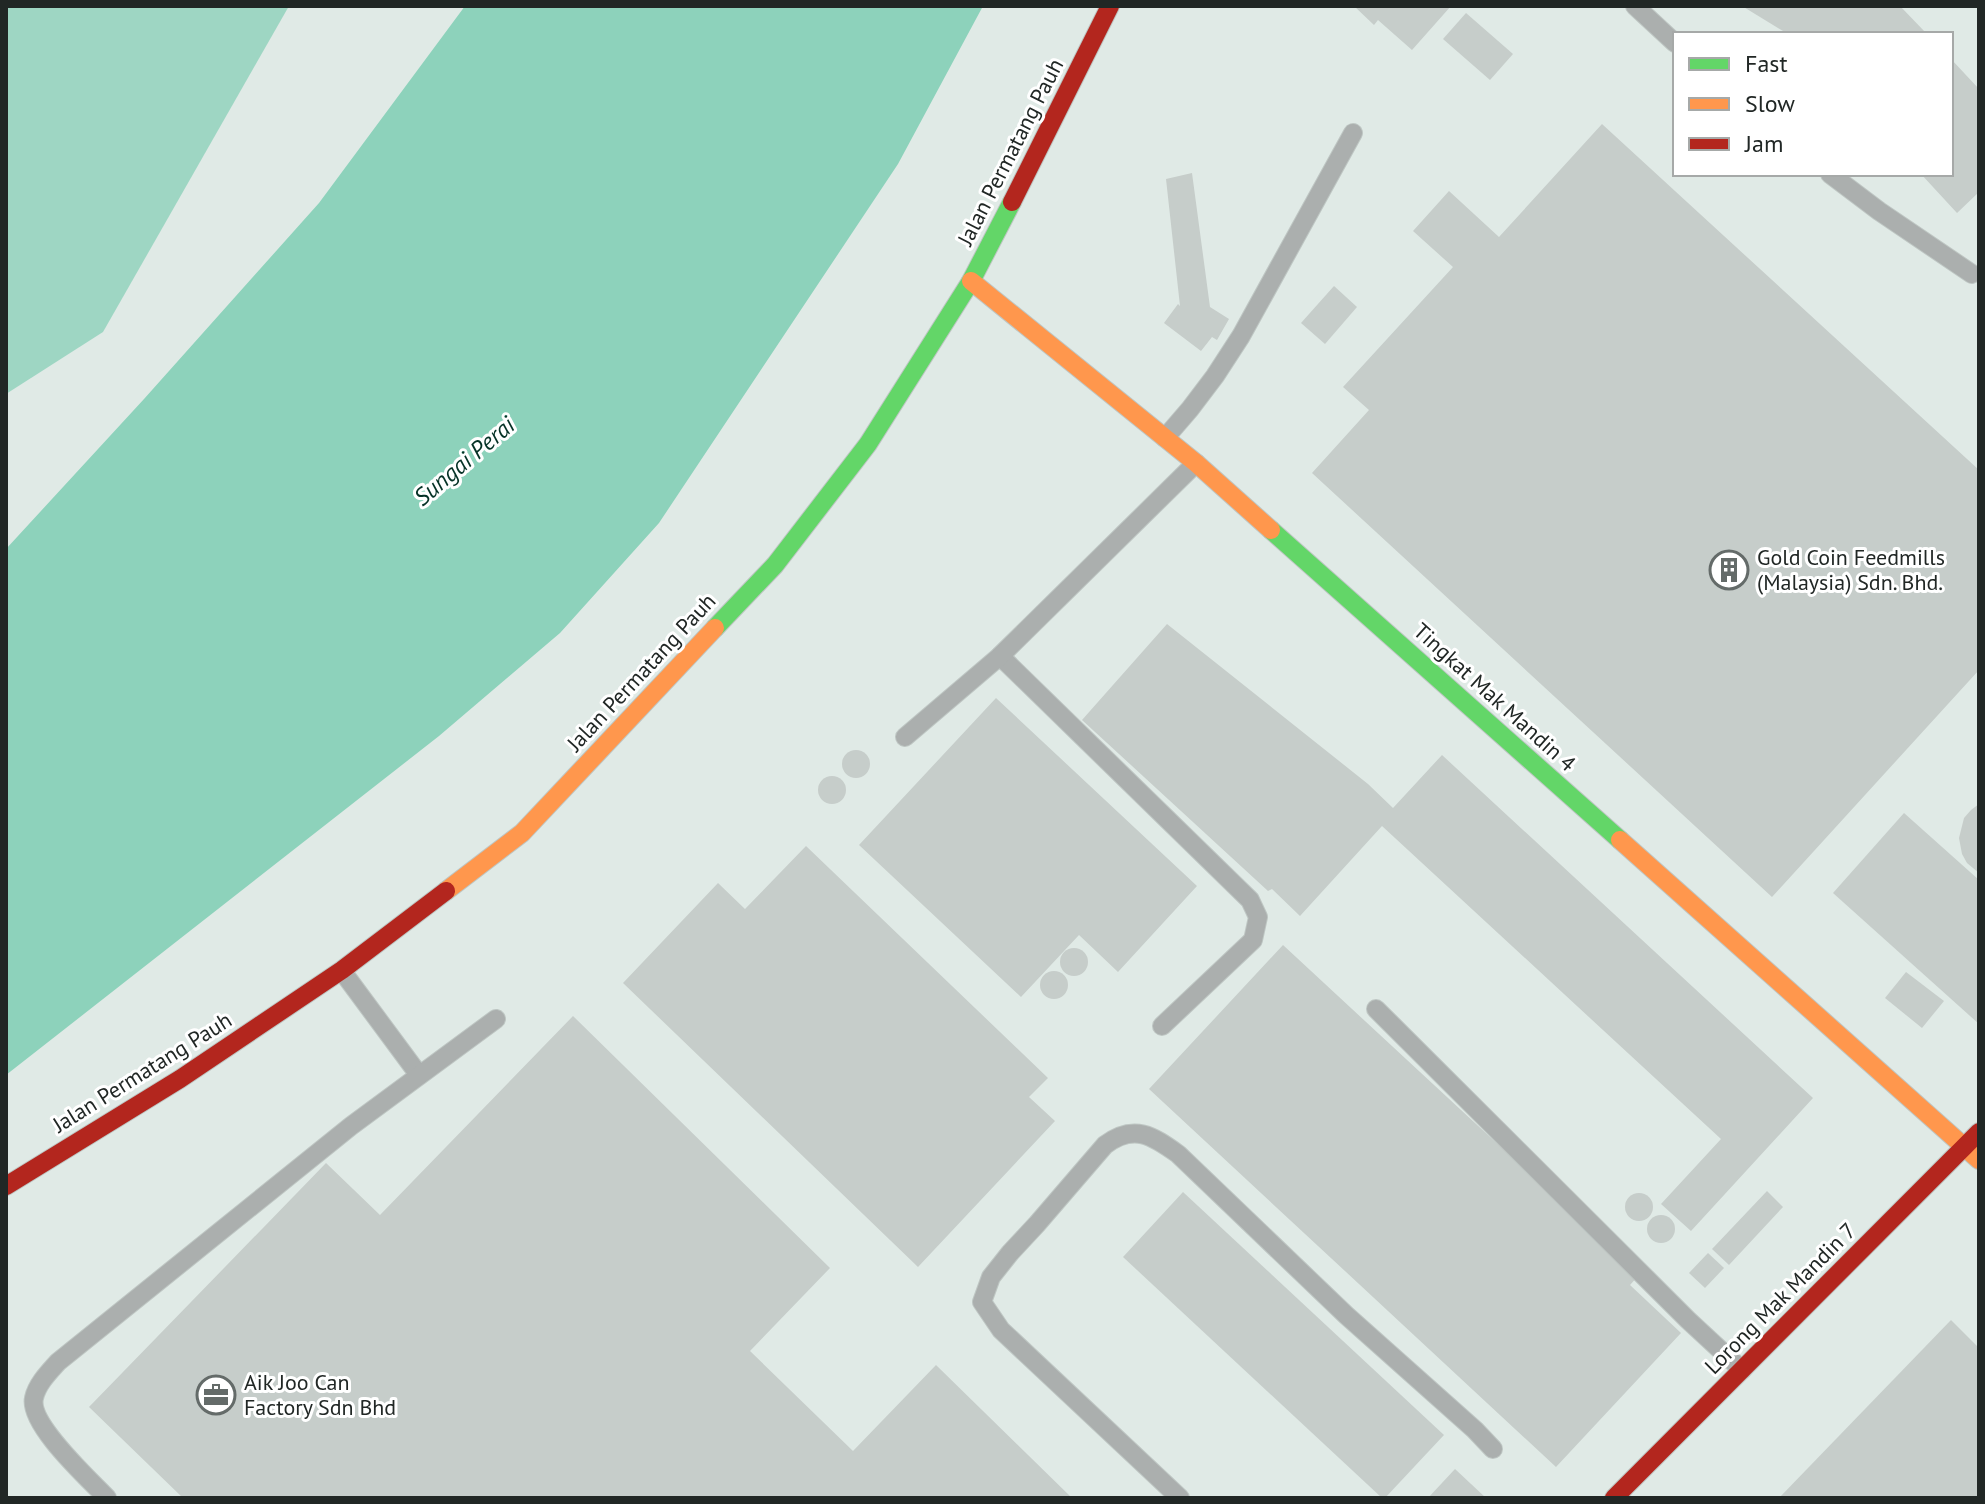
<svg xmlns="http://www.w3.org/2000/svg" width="1985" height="1504" font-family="'PT Sans',sans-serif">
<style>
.forest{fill:#9ed6c3}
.water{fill:#8dd2bb}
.building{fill:#c6cdca}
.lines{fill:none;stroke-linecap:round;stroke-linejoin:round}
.lane-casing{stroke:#bec6c3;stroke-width:20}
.fast-casing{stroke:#bec6c3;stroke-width:20}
.slow-casing{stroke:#bec6c3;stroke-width:20}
.jam-casing{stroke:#bec6c3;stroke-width:20}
.lane{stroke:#abafae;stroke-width:18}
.fast{stroke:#63d668;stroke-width:18}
.slow{stroke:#ff974d;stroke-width:18}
.jam{stroke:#b3261e;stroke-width:18}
.labels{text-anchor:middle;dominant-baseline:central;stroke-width:6;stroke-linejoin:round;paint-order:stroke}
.street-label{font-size:22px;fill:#212725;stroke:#fff}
.poi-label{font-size:22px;fill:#212725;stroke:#fff;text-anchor:start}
.water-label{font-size:24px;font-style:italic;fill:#053226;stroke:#fff}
</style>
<rect width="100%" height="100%" fill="#e0eae6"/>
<polygon class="forest" points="6,6 289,6 103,332 6,394"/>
<polygon class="water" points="465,6 983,6 898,164 659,523 560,633 439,736 6,1075 6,549 144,399 319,203"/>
<g class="building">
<polygon points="1354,6 1451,6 1412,50 1378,20 1374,25"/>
<polygon points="1742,6 1900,6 1927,34 1788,34"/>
<polygon points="1466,13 1513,54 1490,80 1443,39"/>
<polygon points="1951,59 1979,89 1979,192 1957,213 1921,174 1951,174"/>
<polygon points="1602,124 1979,470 1979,670 1772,897 1312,473 1369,410 1343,387 1453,267 1413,231 1449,191 1499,237"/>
<polygon points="1192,173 1210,307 1229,319 1217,340 1212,337 1201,351 1164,323 1178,304 1180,306 1166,179"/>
<polygon points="1334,286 1357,307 1325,344 1301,323"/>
<polygon points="1167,624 1368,784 1393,808 1442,755 1813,1098 1691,1231 1661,1204 1721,1139 1382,826 1300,916 1272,889 1268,891 1082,720"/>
<polygon points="996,698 1197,886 1118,972 1079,935 1021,997 859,845"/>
<circle cx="856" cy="764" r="14"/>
<circle cx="832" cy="790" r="14"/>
<polygon points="1979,804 1979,873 1967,863 1962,854 1959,838 1964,818 1971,810"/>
<polygon points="1904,813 1979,880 1979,1024 1833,893"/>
<polygon points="806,846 1048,1078 1029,1097 1055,1121 918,1267 623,983 718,883 745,909"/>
<polygon points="1283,945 1639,1275 1630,1285 1681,1333 1556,1467 1149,1089"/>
<circle cx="1074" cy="962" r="14"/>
<circle cx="1054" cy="985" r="14"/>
<polygon points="1906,972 1944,1001 1922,1028 1885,998"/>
<polygon points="573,1016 830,1268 750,1351 853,1451 936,1365 1072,1498 183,1498 89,1407 326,1163 380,1215"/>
<polygon points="1767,1191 1783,1207 1729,1265 1712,1249"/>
<polygon points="1183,1192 1444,1435 1385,1498 1382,1498 1123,1257"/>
<circle cx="1639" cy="1207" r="14"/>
<circle cx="1661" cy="1229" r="14"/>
<polygon points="1708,1253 1724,1268 1705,1288 1689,1273"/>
<polygon points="1951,1320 1979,1348 1979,1498 1779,1498"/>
<polygon points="1455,1469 1486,1498 1428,1498"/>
</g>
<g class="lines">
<defs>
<g id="lane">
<polyline points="1635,6 1675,43"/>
<polyline points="1830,174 1879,211 1972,274"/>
<polyline points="1165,438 1190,409 1215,376 1241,336 1353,133"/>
<polyline points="1000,656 1250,900 1258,917 1253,940 1162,1026"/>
<polyline points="905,737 1000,656 1196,463"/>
<polyline points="342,971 419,1075"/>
<polyline points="1376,1009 1688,1320 1742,1370"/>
<path d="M107,1498C89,1479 28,1424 34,1398C37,1384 49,1372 58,1362L351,1126L496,1019"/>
<path d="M1180,1498L1001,1330L982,1302L991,1277L1010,1253L1037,1224L1105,1145C1134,1123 1153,1136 1178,1154L1346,1315L1475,1430L1493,1449"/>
</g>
<g id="fast">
<polyline points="1271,530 1620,840"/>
<polyline points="715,628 775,565 868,444 971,281 1012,202"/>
</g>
<g id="slow">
<polyline points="971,281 1196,463 1271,530"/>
<polyline points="1620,840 1979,1160"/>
<polyline points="446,891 522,833 715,628"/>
</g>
<g id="jam">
<polyline points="1012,202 1110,6"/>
<polyline points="6,1186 180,1079 342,970 446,891"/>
<polyline points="1614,1498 1979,1132"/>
</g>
</defs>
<use href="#lane" class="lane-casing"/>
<use href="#fast" class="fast-casing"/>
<use href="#slow" class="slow-casing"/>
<use href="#jam" class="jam-casing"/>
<use href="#lane" class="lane"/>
<use href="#fast" class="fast"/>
<use href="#slow" class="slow"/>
<use href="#jam" class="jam"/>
</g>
<defs>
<symbol id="building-ring" viewBox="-11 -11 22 22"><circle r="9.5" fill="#fff" stroke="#646b69" stroke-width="1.5"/><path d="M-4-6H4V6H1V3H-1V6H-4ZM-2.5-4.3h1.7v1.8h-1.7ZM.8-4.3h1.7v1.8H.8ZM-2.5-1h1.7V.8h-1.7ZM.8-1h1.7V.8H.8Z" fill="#646b69"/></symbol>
<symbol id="office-ring" viewBox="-11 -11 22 22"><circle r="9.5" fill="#fff" stroke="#646b69" stroke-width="1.5"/><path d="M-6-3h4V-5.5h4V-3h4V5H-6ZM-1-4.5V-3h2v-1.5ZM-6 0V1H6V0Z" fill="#646b69"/></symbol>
</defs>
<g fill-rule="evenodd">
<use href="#building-ring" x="1707" y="548" width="44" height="44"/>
<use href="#office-ring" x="194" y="1373" width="44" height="44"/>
</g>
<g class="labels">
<g class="street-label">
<text transform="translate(1010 152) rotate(-63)">Jalan Permatang Pauh</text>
<text transform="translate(641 672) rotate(-47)">Jalan Permatang Pauh</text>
<text transform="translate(1495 697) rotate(42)">Tingkat Mak Mandin 4</text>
<text transform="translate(142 1072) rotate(-32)">Jalan Permatang Pauh</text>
<text transform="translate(1780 1298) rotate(-45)">Lorong Mak Mandin 7</text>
</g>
<g class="poi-label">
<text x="1757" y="557">Gold Coin Feedmills<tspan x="1757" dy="25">(Malaysia) Sdn. Bhd.</tspan></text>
<text x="244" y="1382">Aik Joo Can<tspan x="244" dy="25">Factory Sdn Bhd</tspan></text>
</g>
<g class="water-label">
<text transform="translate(464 461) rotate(-40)">Sungai Perai</text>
</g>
</g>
<rect width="1985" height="1504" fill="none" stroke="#212725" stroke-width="16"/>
<rect x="1673" y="32" width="280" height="144" fill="#ffffff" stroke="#a6a9a8" stroke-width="2"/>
<rect x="1689" y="58" width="40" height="12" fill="#63d668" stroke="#a6a9a8" stroke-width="2"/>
<text x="1745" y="72" font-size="24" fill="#212725">Fast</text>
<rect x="1689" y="98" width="40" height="12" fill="#ff974d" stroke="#a6a9a8" stroke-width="2"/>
<text x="1745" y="112" font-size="24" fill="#212725">Slow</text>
<rect x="1689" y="138" width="40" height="12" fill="#b3261e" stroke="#a6a9a8" stroke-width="2"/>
<text x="1745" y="152" font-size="24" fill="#212725">Jam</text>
</svg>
